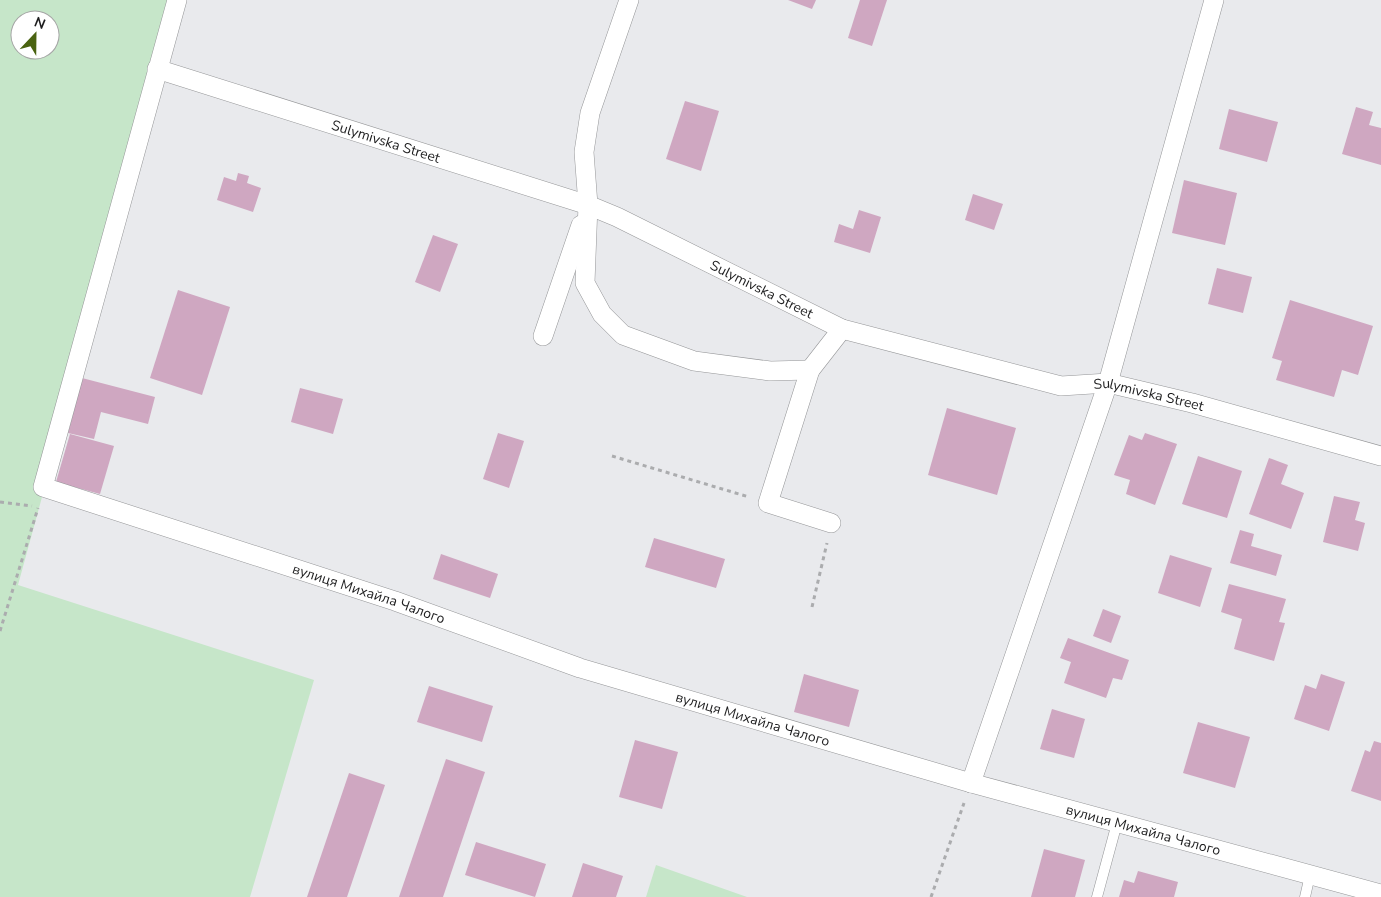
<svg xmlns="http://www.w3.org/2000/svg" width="1381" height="897" font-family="'Nunito Sans',sans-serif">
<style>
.green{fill:#c6e6c9;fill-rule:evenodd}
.building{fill:#cfa7c1}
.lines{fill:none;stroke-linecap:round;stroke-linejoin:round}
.lane-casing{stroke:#959698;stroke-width:11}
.street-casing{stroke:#959698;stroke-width:20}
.path{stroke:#abacae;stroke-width:3;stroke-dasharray:4 4;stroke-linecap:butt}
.lane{stroke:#fff;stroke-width:10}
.street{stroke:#fff;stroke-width:19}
.labels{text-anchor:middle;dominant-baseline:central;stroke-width:4.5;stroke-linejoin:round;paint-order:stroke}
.street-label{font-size:14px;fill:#1d1d1e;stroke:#fff}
</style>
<rect width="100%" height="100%" fill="#e9eaed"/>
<g class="green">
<path d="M0,0H179L116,226L18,585L314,680L250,897H0ZM20,20H50V50H20Z"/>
<polygon points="656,865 747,897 646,897"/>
</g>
<g class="building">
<polygon points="788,0 816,0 812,9"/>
<polygon points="860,0 887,0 872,46 848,38"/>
<polygon points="685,101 719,111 701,171 666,159"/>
<polygon points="1356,107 1373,112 1369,125 1381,128 1381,165 1342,154"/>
<polygon points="1229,109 1278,122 1267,162 1219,149"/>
<polygon points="238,173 249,176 247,183 261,188 253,212 217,200 224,177 236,181"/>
<polygon points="1184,180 1237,193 1225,245 1172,233"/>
<polygon points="973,194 1003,204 994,230 965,220"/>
<polygon points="859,210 881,217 870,253 834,242 839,224 853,229"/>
<polygon points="433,235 458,244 440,292 415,282"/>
<polygon points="1217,268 1252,277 1243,313 1208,304"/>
<polygon points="178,290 230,307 202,395 150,378"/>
<polygon points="1290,300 1373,326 1358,375 1342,370 1334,397 1276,380 1282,361 1272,358"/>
<polygon points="82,378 155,397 148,424 101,412 94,439 68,433"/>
<polygon points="300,388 343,399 333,434 291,422"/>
<polygon points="947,408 1016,428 997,495 928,475"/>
<polygon points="498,433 524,441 509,488 483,479"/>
<polygon points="1145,433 1177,444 1155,505 1126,494 1130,480 1114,475 1129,435 1142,440"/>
<polygon points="70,434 114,446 100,494 56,482"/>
<polygon points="1198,456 1242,471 1227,518 1182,504"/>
<polygon points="1269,458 1288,465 1281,484 1304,493 1291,529 1249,514"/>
<polygon points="1334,496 1360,502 1355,520 1365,523 1358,551 1323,542"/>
<polygon points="1240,530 1254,534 1251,546 1282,555 1276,576 1230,563"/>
<polygon points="654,538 725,559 716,588 645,567"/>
<polygon points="441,554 498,574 490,598 433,579"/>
<polygon points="1170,555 1212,568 1200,607 1158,593"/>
<polygon points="1229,584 1286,599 1279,622 1285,623 1274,661 1234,649 1242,619 1221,612"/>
<polygon points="1103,609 1121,616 1111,643 1093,636"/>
<polygon points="1068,638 1129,660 1122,680 1113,678 1106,698 1064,683 1071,662 1060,658"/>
<polygon points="804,674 859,690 849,727 794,712"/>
<polygon points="1321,674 1345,682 1329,731 1294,719 1305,685 1316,689"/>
<polygon points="429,686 493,706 482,742 417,722"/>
<polygon points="1052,709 1085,719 1074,758 1040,749"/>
<polygon points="1198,722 1250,737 1235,788 1183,773"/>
<polygon points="635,740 678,752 662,809 619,797"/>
<polygon points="1374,741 1381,743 1381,801 1351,791 1365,750 1370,752"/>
<polygon points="446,759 485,772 443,897 399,897"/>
<polygon points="349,773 385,785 347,897 307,897"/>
<polygon points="476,842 546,864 535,897 465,875"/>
<polygon points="1044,849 1085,860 1075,897 1031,897"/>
<polygon points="583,863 623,876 616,897 572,897"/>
<polygon points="1138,871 1178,882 1174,897 1119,897 1124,880 1134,883"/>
</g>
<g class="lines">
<defs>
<g id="lane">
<polyline points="1097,897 1117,823"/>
<polyline points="1305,897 1310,875"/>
</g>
<g id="street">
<path id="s1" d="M177,0L43,487L395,601L580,668L971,783L1381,894"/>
<polyline points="629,0 590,113 584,152 588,205 585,283 602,314 623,335 694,361 770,371 810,370"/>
<path id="s2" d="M157,69L588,205L617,217L842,329L1061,386L1108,383L1192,403L1381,456"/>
<polyline points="543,336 581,225"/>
<polyline points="831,523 768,503 810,370 842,329"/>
<polyline points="971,783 1108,383 1214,0"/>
</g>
</defs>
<use href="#lane" class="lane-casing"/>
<use href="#street" class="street-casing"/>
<g class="path">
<polyline points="612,456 749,497"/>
<polyline points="0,502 32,506"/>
<polyline points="812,607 827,543"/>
<polyline points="0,631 38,508"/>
<polyline points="931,897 964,803"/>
</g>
<use href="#lane" class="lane"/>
<use href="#street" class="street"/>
</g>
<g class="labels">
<g class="street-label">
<text stroke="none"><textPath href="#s2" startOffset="240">Sulymivska Street</textPath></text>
<text stroke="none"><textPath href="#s2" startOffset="645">Sulymivska Street</textPath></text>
<text stroke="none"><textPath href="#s2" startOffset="1050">Sulymivska Street</textPath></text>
<text stroke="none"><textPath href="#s1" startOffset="848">вулиця Михайла Чалого</textPath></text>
<text stroke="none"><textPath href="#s1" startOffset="1252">вулиця Михайла Чалого</textPath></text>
<text stroke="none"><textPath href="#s1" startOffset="1658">вулиця Михайла Чалого</textPath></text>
</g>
</g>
<g transform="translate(35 35) rotate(22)"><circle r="24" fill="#ffffff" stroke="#a5a5a5"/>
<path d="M0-4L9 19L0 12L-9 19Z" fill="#4a6311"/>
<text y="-8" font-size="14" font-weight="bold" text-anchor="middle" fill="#1d1d1e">N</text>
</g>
</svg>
